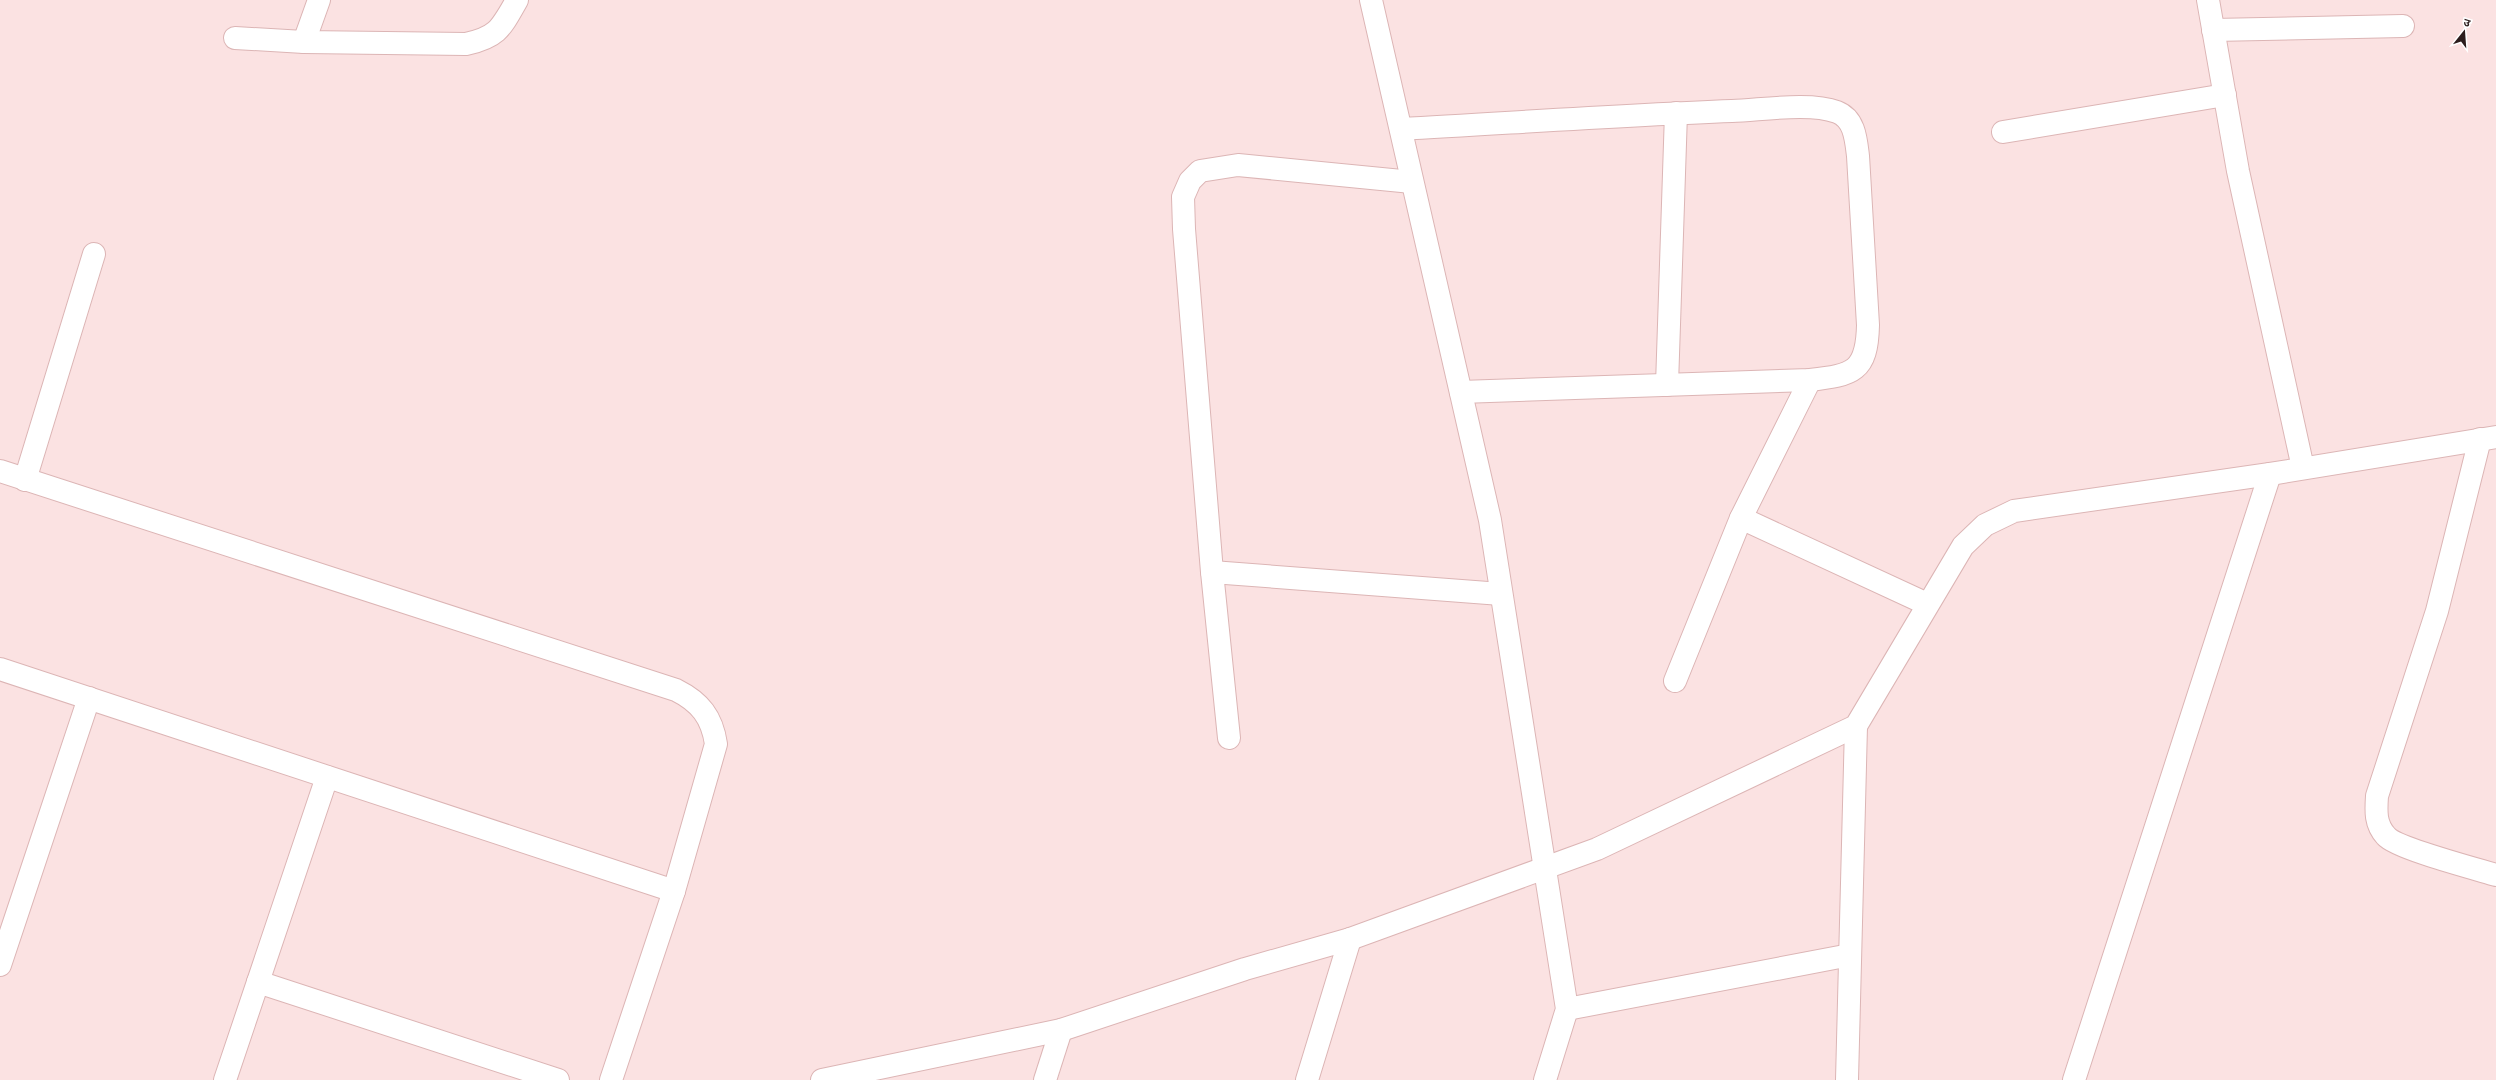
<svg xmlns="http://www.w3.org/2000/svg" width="2496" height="1080" font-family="'PT Sans Narrow','Noto Sans Devanagari',sans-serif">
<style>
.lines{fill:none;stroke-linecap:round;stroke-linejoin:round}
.street-casing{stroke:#dcb5b5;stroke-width:24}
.street{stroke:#fff;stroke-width:22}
</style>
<rect width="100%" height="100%" fill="#fbe2e2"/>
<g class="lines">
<defs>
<g id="street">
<polyline points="1371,0 1490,520 1567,1009 1545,1080"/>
<polyline points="2208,0 2238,171 2303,468"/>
<polyline points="2213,30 2403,26"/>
<path d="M235,38L304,42L466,44C498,37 501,28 517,0"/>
<polyline points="304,42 319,0"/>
<path d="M1401,129C1511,123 1622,115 1732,111C1762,110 1810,102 1837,112C1855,119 1856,140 1858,156L1868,325C1867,372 1853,375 1810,380L1461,392"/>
<polyline points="2003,132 2225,95"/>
<polyline points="1667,385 1676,113"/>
<path d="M2480,439L2437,611L2377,796C2376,811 2375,824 2386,836C2396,848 2476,869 2496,875"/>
<path d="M0,471L676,690C700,702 712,717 716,744L674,891L611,1080"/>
<polyline points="25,480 94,254"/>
<polyline points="1741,518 1927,604"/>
<polyline points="1212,572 1501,594"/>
<polyline points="0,669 674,891"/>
<polyline points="1675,681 1741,518 1810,380"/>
<polyline points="1229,738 1212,572 1184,229 1183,197 1190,181 1200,171 1238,165 1412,182"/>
<polyline points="0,965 89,698"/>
<polyline points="258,982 558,1080"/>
<polyline points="1567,1009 1850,955"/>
<polyline points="225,1080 327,777"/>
<polyline points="822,1080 1061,1030 1245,969 1350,939 1597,849 1856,726 1963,546 1985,525 2014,511 2270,474 2496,437"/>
<polyline points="1045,1080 1061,1030"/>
<polyline points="1307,1080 1350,939"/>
<polyline points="1847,1080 1856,726"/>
<polyline points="2074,1080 2270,474"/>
</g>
</defs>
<use href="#street" class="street-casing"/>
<use href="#street" class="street"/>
</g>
<g transform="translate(2464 32) rotate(17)" stroke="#ffffff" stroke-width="3" paint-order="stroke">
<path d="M0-3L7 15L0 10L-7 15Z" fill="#2c1d1d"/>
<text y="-6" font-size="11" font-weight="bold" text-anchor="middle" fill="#2c1d1d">उ</text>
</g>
</svg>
